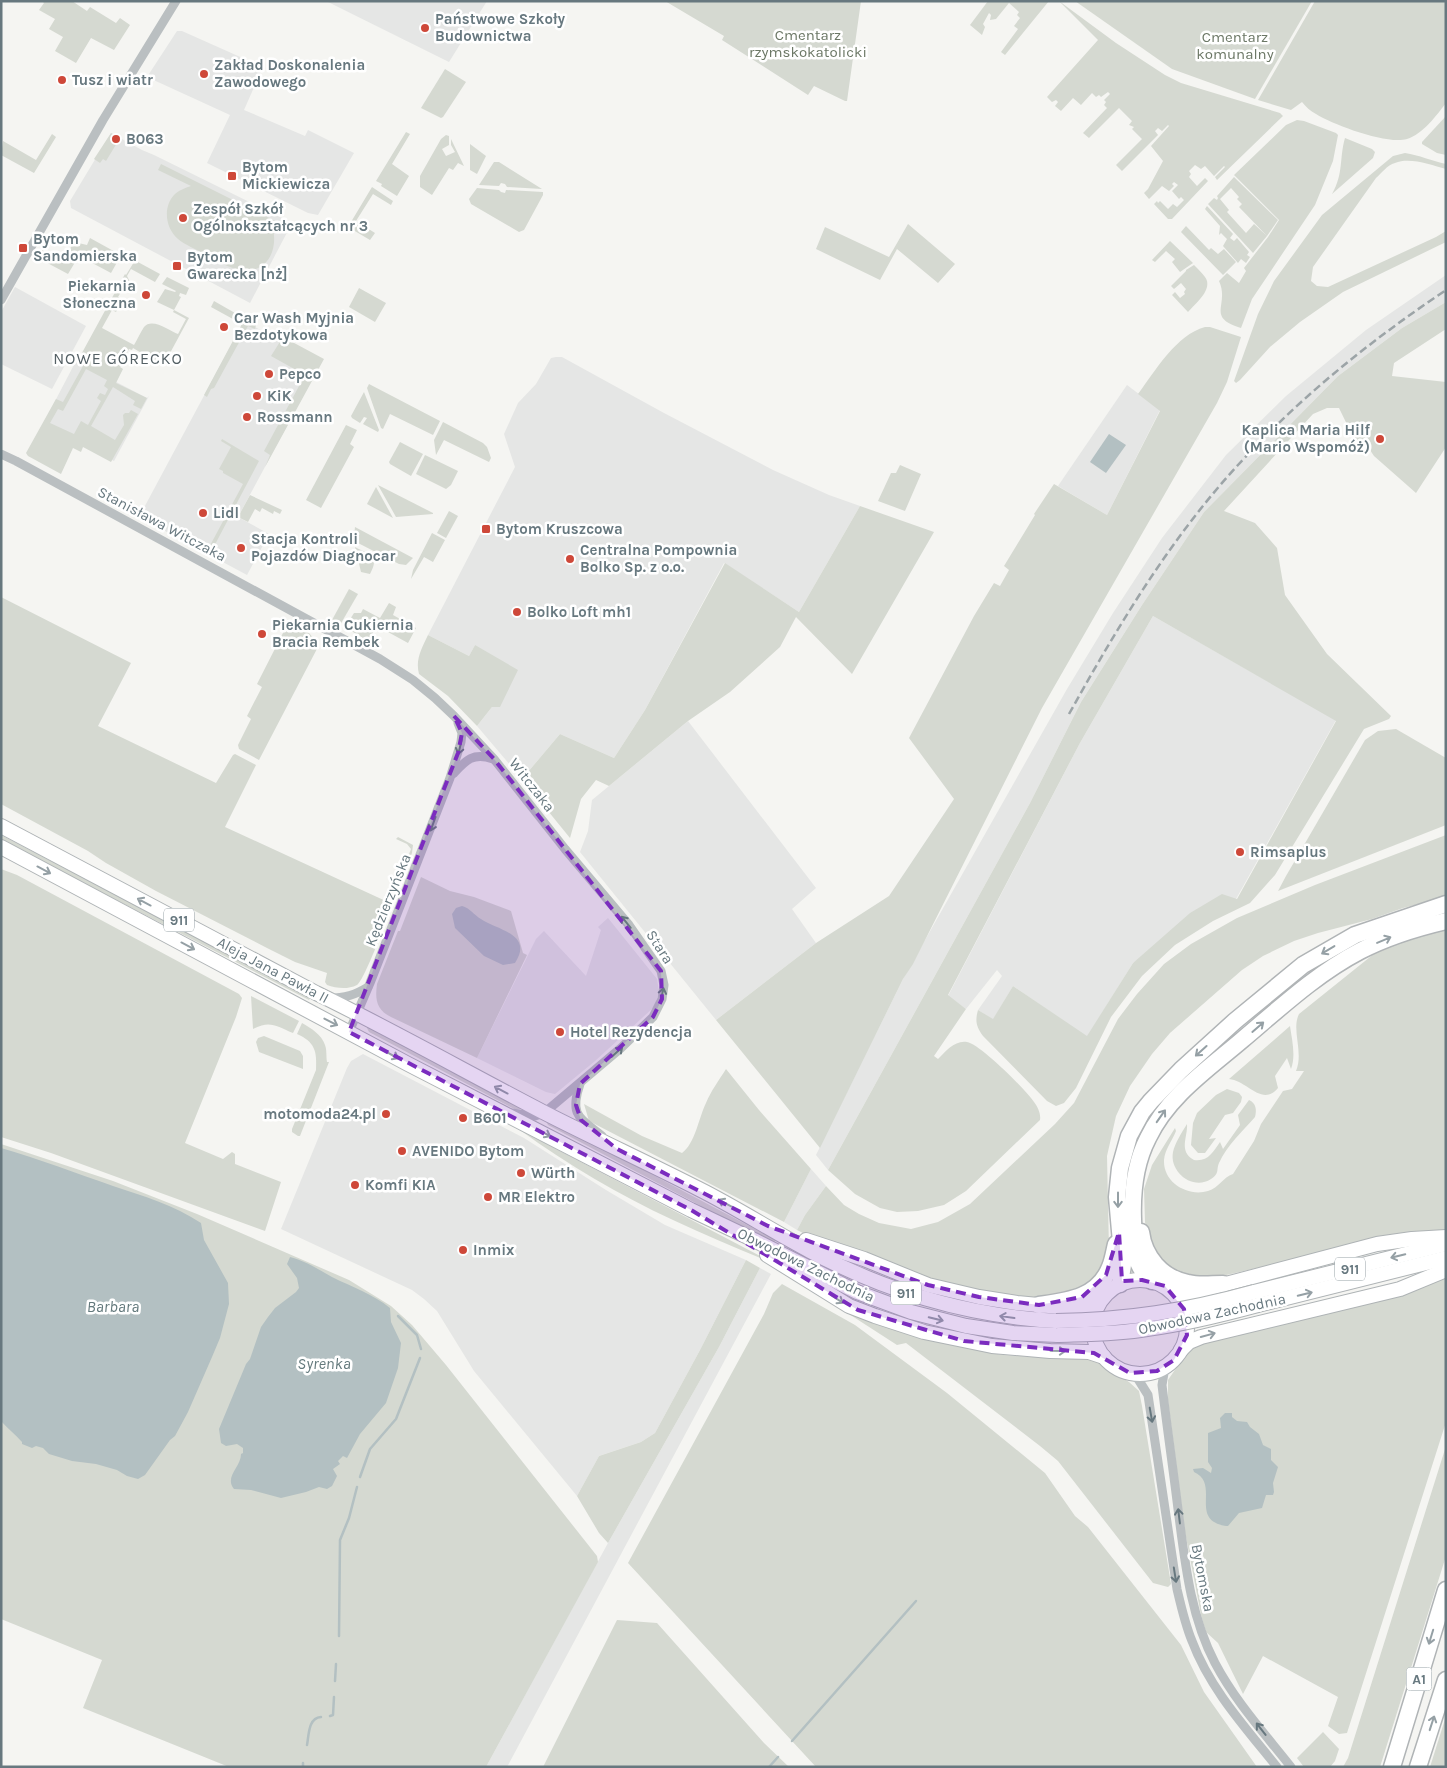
<svg xmlns="http://www.w3.org/2000/svg" width="1447" height="1768" font-family="Karla,sans-serif">
<style>
.built{fill:#e5e6e5}
.green{fill:#d5d9d1;fill-rule:evenodd}
.water{fill:#b3c0c2}
.lines{fill:none;stroke-linecap:round;stroke-linejoin:round}
.stream{stroke:#b3c0c2;stroke-width:2.5}
.primary-casing{stroke:#aeb3b5;stroke-width:16}
.motorway-casing{stroke:#b0b4b6;stroke-width:19}
.tertiary{stroke:#babfc1;stroke-width:9}
.primary{stroke:#fff;stroke-width:14}
.motorway{stroke:#fff;stroke-width:16}
.rail{stroke:#9ca4a7;stroke-width:2.5;stroke-dasharray:8 4;stroke-linecap:butt}
.primary-bridge-casing{stroke:#aeb3b5;stroke-width:16;stroke-linecap:butt}
.primary-bridge{stroke:#fff;stroke-width:14}
.oneway{stroke:#67787f}
.oneway2{stroke:#95a0a5}
.marked{fill:#7b2cbf;fill-opacity:0.2;stroke:#7b2cbf;stroke-width:4;stroke-dasharray:10 6;stroke-linejoin:round}
.poi-dot{fill:#ce4839;stroke:#fff;stroke-width:2}
.labels{text-anchor:middle;dominant-baseline:central;stroke-width:5;stroke-linejoin:round;paint-order:stroke}
.shield{fill:#fff;stroke:#95a0a5;stroke-width:1}
.shield-label{font-size:14px;font-weight:bold;fill:#67787f}
.poi-label{font-size:15px;font-weight:bold;fill:#67787f;stroke:#fff;text-anchor:start}
.park-label{font-size:15px;fill:#6b7765;stroke:#fff}
.street-label{font-size:15px;fill:#67787f;stroke:#fff}
.neighbourhood-label{font-size:16px;letter-spacing:1px;fill:#546065;stroke:#fff}
.water-label{font-size:16px;font-style:italic;fill:#63797c;stroke:#fff}
</style>
<rect width="100%" height="100%" fill="#f5f5f2"/>
<g class="built">
<polygon points="326,1 487,1 449,62"/>
<polygon points="177,31 182,31 263,67 244,110 305,136 308,130 354,153 318,215 308,213 207,163 230,115 147,77"/>
<polygon points="111,133 142,150 154,155 292,223 250,303 71,208 70,201"/>
<polygon points="1446,275 1446,302 1402,328 1338,376 1204,512 1142,605 1081,702 1030,803 828,1170 816,1155 903,979 1067,689 1113,613 1162,538 1226,455 1286,396 1366,330"/>
<polygon points="15,287 86,326 52,389 1,364 1,312"/>
<polygon points="244,321 321,363 238,517 269,534 247,575 139,517"/>
<polygon points="556,357 562,357 664,413 773,470 829,495 860,506 799,612 724,563 645,710 614,758 560,734 522,779 477,726 492,707 475,645 469,656 428,635 515,467 504,434 518,403 536,384 551,358"/>
<polygon points="76,361 147,398 149,396 114,461 81,443 42,426"/>
<polygon points="1127,385 1160,410 1107,515 1058,486"/>
<polygon points="1153,616 1336,720 1236,899 1133,963 1087,1037 1013,986 993,1020 978,1010 1002,976 997,970 966,1009 948,996 1080,743"/>
<polygon points="688,721 816,888 792,909 816,943 716,1020 580,852 588,831 592,800"/>
<polygon points="608,918 657,979 659,992 654,1007 595,1061 555,1094 546,1092 477,1058 536,939 544,931 586,976 601,930 598,927"/>
<polygon points="363,1054 524,1138 606,1190 665,1225 746,1260 700,1350 655,1433 641,1442 599,1456 577,1496 474,1371 437,1311 424,1299 412,1290 281,1229 347,1068 351,1061"/>
<polygon points="811,1169 826,1186 805,1215 797,1230 784,1222"/>
<polygon points="760,1268 771,1274 507,1767 486,1767 608,1543 719,1347"/>
</g>
<g class="green">
<polygon points="42,1 72,1 87,11 90,7 116,23 120,18 130,25 114,50 91,38 76,63 55,51 63,37 49,29 55,19 39,10 44,3"/>
<polygon points="665,1 861,1 847,101 845,101 814,86 808,95 722,40 724,36"/>
<polygon points="988,1 1049,1 1005,55 1001,52 1018,29 1014,26 1020,18 1017,15 1019,12 1009,3 996,19 990,20 991,15 989,13 983,24 985,27 982,35 970,25"/>
<polygon points="1059,1 1116,43 1165,75 1181,83 1280,113 1283,116 1217,180 1215,177 1225,167 1224,166 1214,176 1205,166 1201,169 1195,165 1189,171 1191,174 1189,177 1197,186 1205,178 1208,181 1172,219 1168,219 1154,204 1157,201 1158,203 1160,201 1168,209 1173,204 1177,207 1184,200 1181,197 1179,199 1172,191 1178,185 1174,182 1172,184 1174,186 1169,191 1162,186 1149,199 1144,193 1148,189 1163,161 1151,146 1169,126 1168,125 1162,131 1158,128 1155,131 1158,135 1122,171 1116,165 1142,139 1132,129 1134,127 1129,125 1132,121 1119,108 1089,138 1083,133 1107,108 1104,105 1106,102 1104,100 1110,94 1108,92 1101,97 1099,95 1096,97 1092,93 1081,105 1073,98 1061,111 1055,106 1058,102 1056,100 1052,102 1047,97 1098,40"/>
<polygon points="1075,1 1312,1 1255,99 1172,69"/>
<path d="M1315,1H1446V103C1436,116 1423,134 1407,139C1387,145 1334,125 1316,114C1310,111 1306,107 1302,102L1291,110L1258,100Z"/>
<polygon points="445,69 466,82 443,117 441,118 421,108"/>
<polygon points="1446,116 1446,155 1437,153 1422,144 1422,142"/>
<path d="M1297,120L1304,121L1336,133L1338,135L1333,161L1315,205L1252,299L1241,328C1205,317 1230,305 1219,281L1227,273L1239,283L1246,271L1244,268L1268,237L1279,220L1234,175L1286,125Z"/>
<polygon points="406,132 410,134 392,164 409,176 397,196 381,186 382,184 376,181"/>
<polygon points="111,133 120,138 106,161 103,159 100,163 94,159"/>
<polygon points="52,134 56,137 34,173 1,155 3,141 36,160"/>
<polygon points="446,135 449,136 449,145 442,149 446,156 455,152 451,145 451,139 464,166 458,163 453,170 449,168 432,195 420,187 420,176 441,139"/>
<path d="M1345,138L1372,149L1375,152L1373,158L1332,194C1344,173 1339,159 1345,138Z"/>
<polygon points="470,144 486,156 477,174 470,170"/>
<path d="M1405,153C1419,155 1432,161 1446,164V169C1431,165 1410,157 1395,163C1387,165 1382,173 1376,178L1313,267L1311,281L1317,286L1328,287L1436,237L1446,231V242L1343,292L1300,322L1270,347L1240,380L1236,383L1234,381L1258,314L1274,281L1322,215L1393,156Z"/>
<polygon points="494,162 499,162 542,189 507,187 505,184 501,183 499,186 479,185"/>
<path d="M161,164L289,228L286,233L273,228C278,251 267,274 240,270C228,268 215,259 205,254C196,249 185,245 178,239C165,228 163,207 174,195C179,190 185,188 191,186L158,170Z"/>
<polygon points="1234,177 1278,220 1267,236 1239,207 1242,204 1237,199 1239,197 1231,188 1220,199 1229,210 1227,212 1246,233 1254,224 1267,236 1253,253 1208,204 1214,198 1217,200 1218,198 1217,196"/>
<polygon points="372,187 393,201 391,205 373,194 356,221 375,233 370,240 348,227"/>
<polygon points="477,188 499,190 501,192 505,193 506,190 543,192 543,195 524,230 519,232 471,204 469,199"/>
<polygon points="1207,206 1233,234 1230,238 1234,241 1237,238 1249,252 1247,255 1250,257 1246,263 1241,259 1238,263 1223,246 1227,239 1221,233 1219,235 1220,226 1205,209"/>
<polygon points="908,224 955,264 938,283 897,249 880,280 816,249 825,227 889,257"/>
<polygon points="1186,226 1209,250 1211,248 1218,254 1224,249 1236,262 1223,275 1181,232"/>
<polygon points="90,238 119,254 120,257 111,273 81,257 77,259 68,274 38,258 42,250 63,261 74,242 87,245"/>
<polygon points="1170,241 1193,263 1180,272 1172,262 1175,259 1166,251 1155,262 1152,260"/>
<path d="M136,261L160,274L155,282L131,269L127,276L130,282L127,288L124,287L118,297L123,300L116,312L112,310L102,328L134,345C137,340 140,333 144,327C152,317 170,331 178,334L186,319L173,312L174,310L157,302L165,289L175,292L176,291L162,284L167,277L189,288L186,295L180,293L179,296L181,297L174,310L189,318L163,366L133,348L132,350L129,349L120,367L123,369L116,383L147,398L141,409L133,405L135,401L113,387L91,426L115,440L124,425L123,415L125,413H129L131,410L138,414L111,462L83,447L81,452L73,448L61,474L28,456L26,453L56,399L63,402L83,366L77,362L125,274L126,275L134,262ZM86,369L107,380L104,386L108,389L105,395L100,393L97,398L101,401L88,425L81,421L74,434L50,423L58,409L63,411Z"/>
<path d="M1194,265C1198,269 1202,273 1205,277C1214,289 1195,304 1188,312L1172,295L1175,292L1180,298L1185,294L1184,292L1186,289L1181,283L1174,289L1171,286L1186,271V270Z"/>
<polygon points="359,288 386,303 375,322 349,307"/>
<polygon points="214,301 256,325 255,329 248,326 214,388 211,389 207,397 204,395 242,324 211,307"/>
<path d="M1446,302V329L1394,363L1392,376L1446,382V447L1416,493L1374,456L1364,441L1359,449L1339,408H1327L1313,414L1224,511L1255,523L1277,548L1285,595L1327,654L1391,716L1389,719L1364,729L1275,875L1250,903L1213,921L1175,945L1142,976L1111,1017L1076,1088L1064,1103L1056,1106L1047,1101L983,1036C976,1026 975,1021 978,1010L993,1019L1013,986L1087,1036L1133,963L1190,913L1222,894L1237,899L1336,721L1153,616L1080,743L948,995L966,1009L934,1056L938,1059C946,1051 955,1040 967,1042C980,1044 1026,1090 1034,1102C1038,1107 1041,1114 1040,1120L966,1191L944,1205L918,1211L897,1212L880,1208L855,1194L828,1170L1030,803L1081,702L1142,605L1204,512L1338,376L1402,328Z"/>
<path d="M1205,327H1210L1241,337L1227,382L1217,403L1042,708L913,964L903,979L820,1148L716,1020L816,943L889,896L954,799L909,738L974,616L994,583L1000,586L1009,570L1004,566L1035,515L1034,514L1054,484L1107,515L1160,411L1138,394C1156,370 1176,335 1205,327Z"/>
<polygon points="283,337 324,359 265,467 270,455 264,451 305,375 271,356"/>
<polygon points="369,384 440,421 433,435 390,414 383,429 381,428 367,388"/>
<polygon points="364,392 379,430 378,432 363,424 367,418 364,417 360,423 352,418 351,416"/>
<polygon points="443,422 483,443 487,447 491,458 489,462 444,440 436,455 434,440"/>
<polygon points="346,425 357,430 350,444 354,447 321,508 306,500"/>
<polygon points="222,439 259,461 210,554 206,553 243,484 223,473 223,471 219,469 231,447 221,441"/>
<polygon points="400,442 423,454 411,476 390,464 389,462"/>
<polygon points="425,455 458,471 451,485 446,489 416,474"/>
<polygon points="900,465 921,474 905,511 878,501 891,473 896,473"/>
<polygon points="378,485 433,513 433,514 396,517"/>
<polygon points="376,487 393,518 367,504"/>
<polygon points="250,495 282,510 280,514 274,511 273,514 262,508 260,512 255,509 248,522 238,517"/>
<polygon points="860,506 934,532 852,674 796,617 780,647 730,692 688,721 609,786 596,780 581,799 570,838 522,779 560,734 614,758 645,710 725,563 799,612"/>
<polygon points="449,511 458,516 446,538 437,533"/>
<polygon points="355,527 413,558 406,565 399,564 358,543 354,537"/>
<polygon points="432,533 445,540 433,562 424,557 411,579 413,570"/>
<path d="M355,547C370,555 380,556 370,574L361,572Z"/>
<polygon points="349,589 358,594 340,625 332,620"/>
<path d="M1,597L131,663L98,726L216,783L233,755L235,754L256,765L225,827L390,903L411,849L407,844L396,839L398,837L413,845L412,853C404,872 367,979 357,985C347,990 336,988 327,985L325,982L327,973L295,962L267,948L156,891L106,863L88,851L1,804Z"/>
<polygon points="389,603 396,607 393,615 416,628 408,643 377,626 368,641 348,629 347,624 354,613 361,613 363,609 380,618"/>
<polygon points="286,627 295,631 297,627 309,633 319,645 259,760 239,749 238,745 251,719 247,716 262,687 257,684"/>
<path d="M428,635L469,656L475,645L518,670L500,707H492L477,726L448,696L419,674C415,659 422,648 428,635Z"/>
<polygon points="1396,729 1446,758 1446,825 1278,891 1286,876 1365,740 1378,731"/>
<polygon points="1,835 311,997 309,1000 1,840"/>
<polygon points="1446,835 1446,897 1403,908 1372,919 1318,933 1294,941 1263,956 1242,970 1170,1033 1152,1054 1130,1086 1116,1116 1107,1156 1109,1250 1105,1268 1085,1290 1039,1299 997,1294 933,1280 813,1238 797,1230 805,1215 826,1186 844,1205 859,1214 879,1223 911,1229 938,1222 970,1204 1055,1124 1074,1103 1118,1019 1137,994 1164,964 1191,944 1237,918 1315,885"/>
<polygon points="1,869 17,875 239,994 242,998 236,1017 185,1143 223,1159 232,1152 235,1154 235,1164 281,1182 265,1231 51,1153 1,1137"/>
<path d="M421,877L450,891L474,897L511,911L523,953L527,955L477,1058L391,1017C376,1010 375,999 377,984L398,931H400Z"/>
<path d="M1446,929V1232L1322,1253L1209,1279H1189L1171,1270L1149,1246L1145,1222L1144,1189L1152,1165L1175,1128L1176,1131C1172,1141 1165,1149 1164,1160C1163,1183 1188,1197 1208,1191C1219,1188 1223,1177 1233,1174L1254,1141L1261,1124L1283,1091L1292,1089L1304,1071H1296C1304,1052 1291,1030 1299,1014L1375,953L1389,944Z"/>
<path d="M251,996L299,1021L293,1033C276,1026 270,1020 253,1029Z"/>
<path d="M302,1023C311,1028 322,1035 325,1045C327,1050 326,1056 327,1062H329L300,1136H298L292,1132V1129L316,1070C317,1051 315,1042 297,1034Z"/>
<path d="M1290,1026C1292,1040 1296,1056 1291,1069L1287,1058L1275,1076L1278,1088C1262,1107 1248,1081 1229,1079Z"/>
<polygon points="369,1027 522,1107 521,1109 516,1110 369,1032 367,1028"/>
<polygon points="264,1036 300,1051 303,1056 303,1069 259,1052 256,1042 258,1038"/>
<path d="M726,1069L759,1110L811,1169L784,1222L589,1121L584,1104L642,1136L682,1153C695,1144 699,1117 706,1103C711,1091 719,1080 726,1069Z"/>
<polygon points="1227,1089 1239,1093 1242,1097 1241,1102 1233,1113 1225,1115 1209,1139 1216,1138 1205,1153 1198,1153 1191,1145 1193,1123 1197,1113 1216,1095"/>
<path d="M1249,1100C1256,1103 1257,1110 1255,1117C1243,1131 1227,1145 1219,1163C1216,1170 1220,1173 1211,1179C1193,1191 1169,1172 1173,1152C1175,1143 1182,1132 1187,1124C1188,1137 1178,1151 1194,1160C1208,1162 1213,1152 1220,1142L1223,1149L1240,1125L1238,1115Z"/>
<polygon points="546,1121 583,1138 776,1240 773,1244 548,1125"/>
<path d="M520,1130L766,1259L765,1260C734,1247 703,1234 673,1220C619,1195 568,1165 520,1130Z"/>
<polygon points="1,1144 113,1181 197,1214 349,1280 391,1306 412,1325 446,1365 597,1556 598,1562 486,1767 229,1767 83,1708 102,1660 1,1619"/>
<polygon points="746,1260 760,1268 719,1347 608,1543 599,1533 577,1496 599,1456 641,1442 655,1433 700,1350"/>
<polygon points="1446,1274 1446,1422 1347,1733 1339,1734 1328,1726 1338,1697 1263,1656 1243,1694 1218,1643 1206,1632 1201,1615 1185,1532 1168,1400 1168,1380 1183,1358 1197,1345"/>
<polygon points="782,1284 855,1325 947,1393 1045,1473 1075,1516 1088,1527 1181,1645 1204,1692 1257,1767 816,1767 628,1563 764,1314 773,1293"/>
<polygon points="835,1305 867,1320 902,1332 951,1345 1003,1355 1094,1360 1129,1382 1139,1391 1142,1406 1171,1584 1168,1587 1153,1583 1058,1461 1040,1446 906,1343 897,1345"/>
<polygon points="1446,1446 1446,1556 1380,1767 1343,1767 1348,1758"/>
<polygon points="617,1620 657,1623 764,1743 789,1767 543,1767"/>
<polygon points="1446,1716 1446,1767 1430,1767"/>
<polygon points="1323,1732 1339,1749 1335,1761 1330,1767 1304,1767 1297,1758"/>
</g>
<g class="water">
<polygon points="1109,434 1126,445 1106,473 1090,462"/>
<path d="M462,906C470,908 474,915 481,919C497,930 534,934 515,963L503,965L484,956L455,928L452,914L456,908Z"/>
<path d="M1,1148C39,1159 76,1173 113,1186C143,1196 174,1205 201,1223L204,1240L228,1283L229,1304L220,1338L212,1357L188,1412L175,1436L170,1440L145,1475L138,1479L127,1476L117,1470L96,1464L72,1461L49,1454L43,1448L36,1446L32,1448L22,1444V1442C15,1434 8,1429 1,1421Z"/>
<path d="M290,1257C305,1261 318,1269 332,1277C352,1287 373,1294 390,1308L391,1322L401,1343L398,1368L386,1403L360,1434L347,1458L343,1456L338,1461L340,1464L333,1469L337,1476L332,1486L327,1489L319,1487L306,1492L281,1498L251,1490L234,1489C224,1477 241,1467 241,1454L243,1453V1448L237,1444L226,1446L221,1443L219,1429L246,1364L250,1359L261,1327L268,1317L275,1308L296,1292L299,1288L297,1278L287,1264Z"/>
<path d="M1225,1413H1232V1417L1237,1421L1247,1422L1250,1427L1259,1434L1263,1445L1271,1449V1460L1278,1467L1273,1483L1274,1492L1273,1495H1266L1262,1508L1239,1513L1228,1526H1226C1188,1520 1221,1484 1194,1472L1193,1469L1203,1468L1211,1473L1212,1468L1208,1462V1433L1221,1428L1220,1418Z"/>
</g>
<g class="lines">
<g class="stream">
<polyline points="398,1316 417,1335 421,1349"/>
<polyline points="360,1477 370,1449 396,1419 420,1358"/>
<polyline points="339,1636 340,1540 349,1518 357,1487"/>
<polyline points="335,1681 336,1664"/>
<polyline points="330,1716 333,1715 334,1697"/>
<polyline points="792,1741 916,1601"/>
<path d="M307,1745C309,1735 308,1718 321,1717"/>
<polyline points="303,1767 303,1763"/>
<polyline points="769,1767 778,1757"/>
</g>
<defs>
<g id="primary">
<path d="M1,826L316,993C394,1031 468,1073 545,1113C596,1139 648,1163 699,1189C737,1208 772,1231 810,1251C887,1292 968,1316 1056,1321"/>
<polyline points="1,847 408,1064 691,1210 754,1240 857,1292 911,1312 966,1326 1013,1333 1058,1335"/>
<polyline points="806,1240 864,1259 928,1285 979,1297 1017,1303 1070,1308 1082,1307 1100,1301"/>
<polyline points="767,1255 849,1306 875,1316 924,1332 992,1346 1050,1351 1089,1352 1104,1357"/>
<circle cx="1140" cy="1327" r="47"/>
<polyline points="1254,1292 1446,1244"/>
<polyline points="1175,1294 1188,1294 1377,1244 1412,1239 1446,1237"/>
<polyline points="1258,1305 1446,1258"/>
<polyline points="1181,1350 1189,1342 1201,1337 1400,1289 1446,1270"/>
</g>
<g id="motorway">
<path d="M1141,1232C1144,1257 1162,1278 1188,1283C1199,1286 1211,1284 1223,1284"/>
<path d="M1152,1281C1132,1265 1134,1243 1133,1219C1132,1191 1135,1163 1148,1138C1168,1096 1208,1069 1242,1040C1280,1008 1316,974 1360,951C1387,937 1416,928 1446,921"/>
<polyline points="1120,1284 1123,1265 1117,1197 1120,1168 1129,1136 1142,1112 1151,1101 1181,1070 1235,1021 1303,965 1355,935 1446,904"/>
<path d="M1039,1305C1067,1301 1098,1298 1110,1267C1113,1260 1114,1252 1116,1244"/>
<polyline points="1392,1767 1446,1590"/>
<polyline points="1418,1767 1446,1680"/>
</g>
</defs>
<use href="#primary" class="primary-casing"/>
<use href="#motorway" class="motorway-casing"/>
<g class="tertiary">
<polyline points="1,300 103,120 176,1"/>
<polyline points="1,454 16,461 380,659 413,680 435,698 454,716 494,759 565,849 629,925 661,971 664,985 662,999 653,1017 621,1048 544,1113 535,1116 511,1113"/>
<path d="M453,774C466,760 473,752 493,759"/>
<path d="M329,998C345,998 355,995 368,987"/>
<polyline points="349,1032 370,983 450,778 461,742 462,733 458,723"/>
<path d="M580,1084C569,1116 580,1118 602,1136"/>
<path d="M1165,1367L1162,1385C1167,1427 1173,1468 1178,1509C1185,1562 1190,1615 1215,1663C1235,1701 1265,1734 1291,1767"/>
<path d="M1130,1373L1138,1379L1148,1395L1177,1589C1181,1606 1185,1624 1192,1641C1210,1689 1245,1727 1277,1767"/>
</g>
<use href="#primary" class="primary"/>
<use href="#motorway" class="motorway"/>
<path class="rail" d="M1069,714C1118,626 1170,539 1238,465C1300,397 1370,341 1446,290"/>
<defs>
<g id="primary-bridge">
<path d="M1056,1321C1127,1320 1185,1311 1254,1292"/>
<path d="M1058,1335C1088,1334 1118,1334 1147,1329C1185,1324 1221,1315 1258,1305"/>
</g>
</defs>
<use href="#primary-bridge" class="primary-bridge-casing"/>
<use href="#primary-bridge" class="primary-bridge"/>
</g>
<defs><path id="oneway-shaft" d="M-6 0H5M1.5-3L5.5 0L1.5 3" fill="none" stroke-width="1.6" stroke-linecap="round" stroke-linejoin="round" transform="scale(1.25)"/></defs>
<g class="oneway">
<use href="#oneway-shaft" transform="translate(460 747) rotate(103)"/>
<use href="#oneway-shaft" transform="translate(433 824) rotate(110)"/>
<use href="#oneway-shaft" transform="translate(626 922) rotate(-129)"/>
<use href="#oneway-shaft" transform="translate(662 995) rotate(-78)"/>
<use href="#oneway-shaft" transform="translate(617 1052) rotate(-42)"/>
<use href="#oneway-shaft" transform="translate(1151 1415) rotate(80)"/>
<use href="#oneway-shaft" transform="translate(1179 1516) rotate(-97)"/>
<use href="#oneway-shaft" transform="translate(1175 1575) rotate(81)"/>
<use href="#oneway-shaft" transform="translate(1261 1729) rotate(-128)"/>
</g>
<g class="oneway2">
<use href="#oneway-shaft" transform="translate(44 870) rotate(28)"/>
<use href="#oneway-shaft" transform="translate(144 902) rotate(-152)"/>
<use href="#oneway-shaft" transform="translate(1384 940) rotate(-23)"/>
<use href="#oneway-shaft" transform="translate(188 946) rotate(28)"/>
<use href="#oneway-shaft" transform="translate(1328 950) rotate(149)"/>
<use href="#oneway-shaft" transform="translate(331 1022) rotate(27)"/>
<use href="#oneway-shaft" transform="translate(1258 1027) rotate(-41)"/>
<use href="#oneway-shaft" transform="translate(1201 1051) rotate(138)"/>
<use href="#oneway-shaft" transform="translate(392 1055) rotate(29)"/>
<use href="#oneway-shaft" transform="translate(501 1090) rotate(-152)"/>
<use href="#oneway-shaft" transform="translate(1161 1116) rotate(-55)"/>
<use href="#oneway-shaft" transform="translate(544 1133) rotate(28)"/>
<use href="#oneway-shaft" transform="translate(1118 1200) rotate(90)"/>
<use href="#oneway-shaft" transform="translate(725 1203) rotate(-152)"/>
<use href="#oneway-shaft" transform="translate(1398 1256) rotate(166)"/>
<use href="#oneway-shaft" transform="translate(1305 1294) rotate(-14)"/>
<use href="#oneway-shaft" transform="translate(837 1299) rotate(33)"/>
<use href="#oneway-shaft" transform="translate(1007 1317) rotate(-172)"/>
<use href="#oneway-shaft" transform="translate(936 1319) rotate(14)"/>
<use href="#oneway-shaft" transform="translate(1208 1335) rotate(-15)"/>
<use href="#oneway-shaft" transform="translate(1058 1351) rotate(1)"/>
<use href="#oneway-shaft" transform="translate(1431 1637) rotate(107)"/>
<use href="#oneway-shaft" transform="translate(1432 1723) rotate(-72)"/>
</g>
<path class="marked" d="M454,716L494,759L661,971L662,999L653,1017L580,1084L576,1105L581,1120L617,1149L768,1226L928,1285L979,1297L1039,1305L1082,1297L1106,1275L1119,1232L1122,1281L1142,1280L1165,1286L1184,1309L1187,1335L1174,1360L1157,1371L1130,1373L1094,1353L964,1341L858,1310L691,1210L349,1032L458,753L462,733Z"/>
<g class="poi-dot">
<circle cx="425" cy="28" r="5"/>
<circle cx="204" cy="74" r="5"/>
<circle cx="62" cy="80" r="5"/>
<circle cx="116" cy="139" r="5"/>
<rect x="227" y="171" width="10" height="10" rx="2.5"/>
<circle cx="183" cy="218" r="5"/>
<rect x="18" y="243" width="10" height="10" rx="2.5"/>
<rect x="172" y="261" width="10" height="10" rx="2.5"/>
<circle cx="146" cy="295" r="5"/>
<circle cx="224" cy="327" r="5"/>
<circle cx="269" cy="374" r="5"/>
<circle cx="257" cy="396" r="5"/>
<circle cx="247" cy="417" r="5"/>
<circle cx="1380" cy="439" r="5"/>
<circle cx="203" cy="513" r="5"/>
<rect x="481" y="524" width="10" height="10" rx="2.5"/>
<circle cx="241" cy="548" r="5"/>
<circle cx="570" cy="559" r="5"/>
<circle cx="517" cy="612" r="5"/>
<circle cx="262" cy="634" r="5"/>
<circle cx="1240" cy="852" r="5"/>
<circle cx="560" cy="1032" r="5"/>
<circle cx="386" cy="1114" r="5"/>
<circle cx="463" cy="1118" r="5"/>
<circle cx="402" cy="1151" r="5"/>
<circle cx="521" cy="1173" r="5"/>
<circle cx="355" cy="1185" r="5"/>
<circle cx="488" cy="1197" r="5"/>
<circle cx="463" cy="1250" r="5"/>
</g>
<g class="labels">
<g class="shield">
<rect x="164" y="908.5" width="30" height="23" rx="4"/>
<rect x="1335" y="1257.5" width="30" height="23" rx="4"/>
<rect x="891" y="1281.5" width="30" height="23" rx="4"/>
<rect x="1406.5" y="1667.5" width="25" height="23" rx="4"/>
</g>
<g class="shield-label">
<text x="179" y="920">911</text>
<text x="1350" y="1269">911</text>
<text x="906" y="1293">911</text>
<text x="1419" y="1679">A1</text>
</g>
<g class="poi-label">
<text x="435" y="19">Państwowe Szkoły<tspan x="435" dy="17">Budownictwa</tspan></text>
<text x="214" y="65">Zakład Doskonalenia<tspan x="214" dy="17">Zawodowego</tspan></text>
<text x="72" y="80">Tusz i wiatr</text>
<text x="126" y="139">B063</text>
<text x="242" y="167">Bytom<tspan x="242" dy="17">Mickiewicza</tspan></text>
<text x="193" y="209">Zespół Szkół<tspan x="193" dy="17">Ogólnokształcących nr 3</tspan></text>
<text x="33" y="239">Bytom<tspan x="33" dy="17">Sandomierska</tspan></text>
<text x="187" y="257">Bytom<tspan x="187" dy="17">Gwarecka [nż]</tspan></text>
<text x="136" y="286" text-anchor="end">Piekarnia<tspan x="136" dy="17">Słoneczna</tspan></text>
<text x="234" y="318">Car Wash Myjnia<tspan x="234" dy="17">Bezdotykowa</tspan></text>
<text x="279" y="374">Pepco</text>
<text x="267" y="396">KiK</text>
<text x="257" y="417">Rossmann</text>
<text x="1370" y="430" text-anchor="end">Kaplica Maria Hilf<tspan x="1370" dy="17">(Mario Wspomóż)</tspan></text>
<text x="213" y="513">Lidl</text>
<text x="496" y="529">Bytom Kruszcowa</text>
<text x="251" y="539">Stacja Kontroli<tspan x="251" dy="17">Pojazdów Diagnocar</tspan></text>
<text x="580" y="550">Centralna Pompownia<tspan x="580" dy="17">Bolko Sp. z o.o.</tspan></text>
<text x="527" y="612">Bolko Loft mh1</text>
<text x="272" y="625">Piekarnia Cukiernia<tspan x="272" dy="17">Bracia Rembek</tspan></text>
<text x="1250" y="852">Rimsaplus</text>
<text x="570" y="1032">Hotel Rezydencja</text>
<text x="376" y="1114" text-anchor="end">motomoda24.pl</text>
<text x="473" y="1118">B601</text>
<text x="412" y="1151">AVENIDO Bytom</text>
<text x="531" y="1173">Würth</text>
<text x="365" y="1185">Komfi KIA</text>
<text x="498" y="1197">MR Elektro</text>
<text x="473" y="1250">Inmix</text>
</g>
<g class="park-label">
<text x="808" y="35">Cmentarz<tspan x="808" dy="17">rzymskokatolicki</tspan></text>
<text x="1235" y="37">Cmentarz<tspan x="1235" dy="17">komunalny</tspan></text>
</g>
<g class="street-label">
<text transform="translate(162 524) rotate(28)">Stanisława Witczaka</text>
<text transform="translate(532 785) rotate(52)">Witczaka</text>
<text transform="translate(388 900) rotate(-68)">Kędzierzyńska</text>
<text transform="translate(660 947) rotate(57)">Stara</text>
<text transform="translate(273 970) rotate(28)">Aleja Jana Pawła II</text>
<text transform="translate(806 1265) rotate(26)">Obwodowa Zachodnia</text>
<text transform="translate(1212 1314) rotate(-12)">Obwodowa Zachodnia</text>
<text transform="translate(1203 1578) rotate(79)">Bytomska</text>
</g>
<g class="neighbourhood-label">
<text x="118" y="358">NOWE GÓRECKO</text>
</g>
<g class="water-label">
<text x="113" y="1306">Barbara</text>
<text x="324" y="1363">Syrenka</text>
</g>
</g>
<rect width="1447" height="1768" fill="none" stroke="#67787f" stroke-width="5"/>
</svg>
